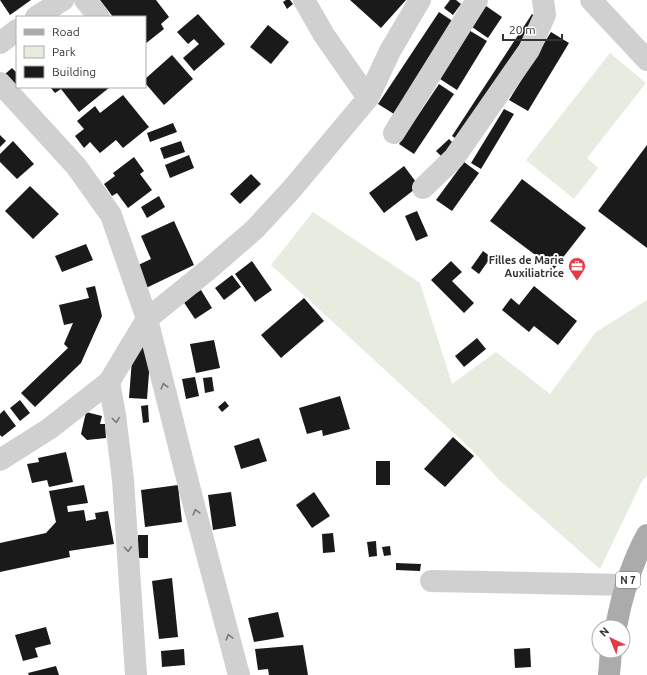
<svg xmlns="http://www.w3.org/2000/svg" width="647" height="675" font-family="Ubuntu,sans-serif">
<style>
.green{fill:#e6ecdf}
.building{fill:#1a1a1a}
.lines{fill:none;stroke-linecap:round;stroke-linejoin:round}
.minor{stroke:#d0d0d0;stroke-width:22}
.major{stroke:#ababab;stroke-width:22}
.oneway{stroke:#7a7a7a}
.labels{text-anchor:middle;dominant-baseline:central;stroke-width:4;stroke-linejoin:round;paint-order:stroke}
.shield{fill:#fff;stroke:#707070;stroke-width:1}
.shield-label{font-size:10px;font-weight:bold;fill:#333}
.poi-label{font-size:11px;font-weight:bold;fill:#333;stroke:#fff;text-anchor:end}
</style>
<rect width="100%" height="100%" fill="#fff"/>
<g class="green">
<polygon points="610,53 646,83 587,158 598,168 574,199 526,160"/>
<polygon points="313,212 420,283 452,384 496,352 550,394 596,332 647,300 647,476 642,481 600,569 498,479 473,451 271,265"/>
</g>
<g class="building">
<polygon points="0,0 31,0 10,15"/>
<polygon points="100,0 156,0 169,17 161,24 164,29 145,44 145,17 113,17"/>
<polygon points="286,0 290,0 293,4 287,9 283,2"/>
<polygon points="350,0 406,0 381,28"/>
<polygon points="450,0 456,0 461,4 453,15 444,8"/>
<polygon points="486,6 502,17 488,38 472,27"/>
<polygon points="439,12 454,22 394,114 378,104"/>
<polygon points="198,14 225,44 194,71 183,58 199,44 194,39 188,44 177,32"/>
<polygon points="532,14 540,20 461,142 452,136"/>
<polygon points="268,25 289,42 271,64 250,47"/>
<polygon points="467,29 487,41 457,90 437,77"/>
<polygon points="551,32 569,43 528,111 509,100"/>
<polygon points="172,55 193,79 164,105 145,83 145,79"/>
<polygon points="12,68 17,73 17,87 21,87 19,89 5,74"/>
<polygon points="439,84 454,94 414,154 399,144"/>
<polygon points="50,87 110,87 79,112 61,89 55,93"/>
<polygon points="123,95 149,127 123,148 116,140 100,153 90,142 84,148 75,136 84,129 77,121 95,106 100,113"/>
<polygon points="504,109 514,114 481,169 471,163"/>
<polygon points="173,123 177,132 150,142 147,133"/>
<polygon points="0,135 6,141 0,147"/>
<polygon points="449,139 457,147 444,159 436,151"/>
<polygon points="13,141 34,164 17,179 0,162 0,154"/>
<polygon points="181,141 185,152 164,159 160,148"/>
<polygon points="647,145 647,248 598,211"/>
<polygon points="189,155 194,168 170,178 165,165"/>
<polygon points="134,157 144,171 140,174 152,190 128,208 117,193 112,196 104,184 115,176 113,173"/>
<polygon points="464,162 479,173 452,211 436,200"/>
<polygon points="404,166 419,186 384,213 369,193"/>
<polygon points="251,174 261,184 240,204 230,194"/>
<polygon points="522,179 586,228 554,269 490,221"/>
<polygon points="30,186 59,214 33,239 5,211"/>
<polygon points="159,196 165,207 147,218 141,207"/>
<polygon points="417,211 428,236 416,241 405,216"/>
<polygon points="174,221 194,265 144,289 134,267 151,259 141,236"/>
<polygon points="86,244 93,260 62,272 55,256"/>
<polygon points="483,251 491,257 479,274 471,268"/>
<polygon points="252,261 272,290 255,302 235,274"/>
<polygon points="451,261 462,272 452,281 474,303 464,313 431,280"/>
<polygon points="232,275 241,287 224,300 215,288"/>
<polygon points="95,286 102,316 81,363 35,407 21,393 68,348 64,344 73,323 64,325 59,305 89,298 86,288"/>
<polygon points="534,286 577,321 558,345 534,326 529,332 502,310 511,298 519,305"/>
<polygon points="201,290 212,308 195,319 183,301"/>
<polygon points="304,298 324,321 281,358 261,335"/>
<polygon points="477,338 486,349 464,367 455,356"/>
<polygon points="214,340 220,368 196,373 190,344"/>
<polygon points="133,346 151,347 147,399 129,398"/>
<polygon points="195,377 199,396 186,399 182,379"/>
<polygon points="212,377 214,391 205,393 203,378"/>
<polygon points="340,396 350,429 323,436 322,430 307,434 299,408"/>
<polygon points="20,400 30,413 20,421 10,408"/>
<polygon points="225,401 229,406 222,412 218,407"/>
<polygon points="148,405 149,422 143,423 141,406"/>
<polygon points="4,410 16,426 2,437 0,435 0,414"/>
<polygon points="86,412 102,416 100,424 105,424 106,438 87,440 81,434"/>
<polygon points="453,437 474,456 445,487 424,469"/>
<polygon points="259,438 267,461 241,469 234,446"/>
<polygon points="66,452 73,482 49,487 47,480 32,483 27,464 39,462 38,458"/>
<rect x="376" y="461" width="14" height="24"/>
<polygon points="84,485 88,503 67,506 68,512 84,510 86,521 96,519 95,513 108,511 114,544 69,551 70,557 0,572 0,543 46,533 56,522 49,491"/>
<polygon points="178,485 182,522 145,527 141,490"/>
<polygon points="231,492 236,526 213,530 208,495"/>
<polygon points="314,492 330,516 312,528 296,505"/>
<polygon points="333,533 335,552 323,553 322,534"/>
<rect x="138" y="535" width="10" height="23"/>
<polygon points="376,541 377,556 369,557 367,542"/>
<polygon points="390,546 391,555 384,556 382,547"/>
<polygon points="396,563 421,564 420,571 396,570"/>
<polygon points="172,578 178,637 159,639 152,581"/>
<polygon points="278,612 284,637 254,642 248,618"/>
<polygon points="46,627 51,644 35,648 38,657 23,661 15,635"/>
<polygon points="303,645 308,675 269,675 268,669 258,670 255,649"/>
<polygon points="530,648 531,667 515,668 514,649"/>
<polygon points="184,649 185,665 162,667 161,651"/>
<polygon points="56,666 59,675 29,675 28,673"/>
</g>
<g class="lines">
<g class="minor">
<polyline points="85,0 99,17"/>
<polyline points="304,0 324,35 368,98"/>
<polyline points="591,0 647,60"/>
<polyline points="36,17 63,0"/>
<polyline points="0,43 17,30"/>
<polyline points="0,83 76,166 111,215 147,319 192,498 239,675"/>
<polyline points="394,133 477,0"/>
<polyline points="423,188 454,158 529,50 545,15 543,0"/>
<polyline points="109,382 115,415 123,480 136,675"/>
<polyline points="0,460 49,429 109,382 147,319 209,269 255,229 291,190 368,98 390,51 420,0"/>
<polyline points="431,581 627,585"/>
</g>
<g class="major">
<path d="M616,627C622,595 631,564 647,535"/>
<polyline points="609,675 611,651"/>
</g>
</g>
<defs><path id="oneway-chevron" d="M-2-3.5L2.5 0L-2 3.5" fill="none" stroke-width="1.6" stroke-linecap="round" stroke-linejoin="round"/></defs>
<g class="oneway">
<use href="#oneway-chevron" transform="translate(164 386) rotate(-104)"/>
<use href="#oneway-chevron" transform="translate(116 420) rotate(83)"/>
<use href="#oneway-chevron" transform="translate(196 512) rotate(-105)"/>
<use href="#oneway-chevron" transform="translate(128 549) rotate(86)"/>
<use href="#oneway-chevron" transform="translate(229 637) rotate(-105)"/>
</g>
<defs>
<symbol id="office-pin" viewBox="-11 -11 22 30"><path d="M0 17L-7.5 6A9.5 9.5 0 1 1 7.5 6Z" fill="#e63946" stroke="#fff"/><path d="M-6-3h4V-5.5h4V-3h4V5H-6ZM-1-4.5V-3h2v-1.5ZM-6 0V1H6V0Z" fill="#fff"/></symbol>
</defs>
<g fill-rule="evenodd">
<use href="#office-pin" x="567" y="256" width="20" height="27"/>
</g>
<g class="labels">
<rect class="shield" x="616" y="572" width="24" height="16" rx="3"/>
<g class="shield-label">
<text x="628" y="580">N 7</text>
</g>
<g class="poi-label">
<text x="564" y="260">Filles de Marie<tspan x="564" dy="13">Auxiliatrice</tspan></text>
</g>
</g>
<rect x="16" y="16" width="130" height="72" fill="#ffffff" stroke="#adadad"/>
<rect x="24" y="29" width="20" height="6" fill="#ababab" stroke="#adadad"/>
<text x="52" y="36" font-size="12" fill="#333333">Road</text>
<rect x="24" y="46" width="20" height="12" fill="#e6ecdf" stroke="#adadad"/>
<text x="52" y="56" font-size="12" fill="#333333">Park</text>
<rect x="24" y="66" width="20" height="12" fill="#1a1a1a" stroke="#adadad"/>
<text x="52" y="76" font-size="12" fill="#333333">Building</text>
<g transform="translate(611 639) rotate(316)"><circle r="19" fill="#ffffff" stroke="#adadad"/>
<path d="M0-3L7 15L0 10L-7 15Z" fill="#e63946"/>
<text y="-6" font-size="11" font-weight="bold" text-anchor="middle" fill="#333333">N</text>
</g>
<path d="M503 34v6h59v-6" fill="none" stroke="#333333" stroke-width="2"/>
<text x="509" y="34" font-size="12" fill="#333333" stroke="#ffffff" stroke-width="3" paint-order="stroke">20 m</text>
</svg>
